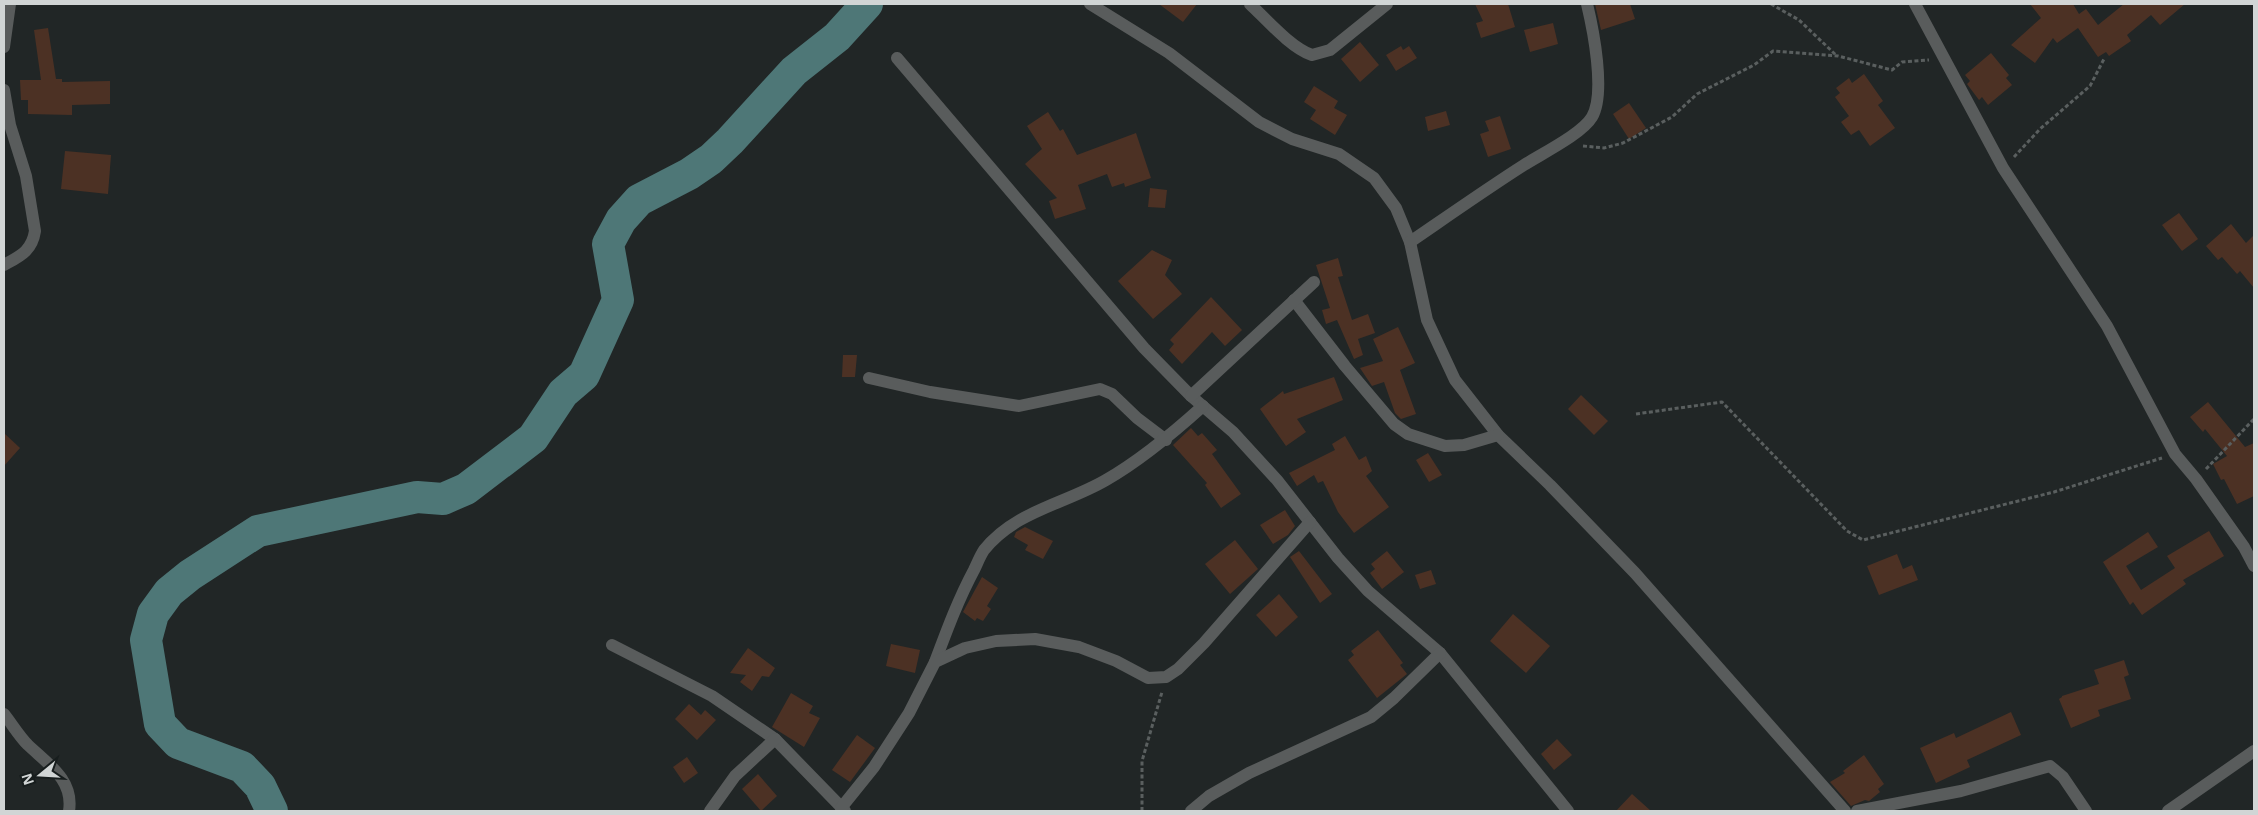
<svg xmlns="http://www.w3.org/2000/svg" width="2258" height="815" font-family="'Noto Sans',sans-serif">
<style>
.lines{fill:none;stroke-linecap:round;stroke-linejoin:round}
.river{stroke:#4e7777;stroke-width:32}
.building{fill:#4c3124}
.path{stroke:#5a5f5f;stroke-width:3;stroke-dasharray:4 2.5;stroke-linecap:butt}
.minor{stroke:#595c5c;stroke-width:12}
</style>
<rect width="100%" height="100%" fill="#212626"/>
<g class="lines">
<polyline class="river" points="272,811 260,786 242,767 178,743 160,724 146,640 153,614 169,592 190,575 258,531 417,497 443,499 466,489 533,438 563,393 584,375 618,300 608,244 621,220 639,200 689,174 711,159 730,141 794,71 837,37 867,4"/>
</g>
<g class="building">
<polygon points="1159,4 1197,4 1183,22"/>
<polygon points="1475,4 1508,4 1515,27 1481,38 1476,23 1483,21"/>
<polygon points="1595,4 1630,4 1635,19 1601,30"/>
<polygon points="2030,4 2073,4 2079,14 2086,9 2098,25 2124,4 2185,4 2160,25 2151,15 2127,35 2131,41 2109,56 2106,52 2098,57 2078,28 2057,43 2053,38 2035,63 2011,45 2041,18"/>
<polygon points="1553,23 1558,44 1530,52 1524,30"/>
<polygon points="48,28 56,79 62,79 62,82 110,81 110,104 72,105 72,115 28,114 28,100 21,100 20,80 41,80 34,30"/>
<polygon points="1360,42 1379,65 1360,82 1341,59"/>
<polygon points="1401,46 1403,50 1409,46 1417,58 1396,71 1386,55"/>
<polygon points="1991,53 2009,75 2006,78 2012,85 1988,105 1982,97 1979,100 1967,84 1970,81 1965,75"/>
<polygon points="1864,74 1883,101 1878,105 1895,128 1870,146 1859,130 1851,135 1841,122 1849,116 1835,97 1840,93 1836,88 1849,78 1852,83"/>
<polygon points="1314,86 1338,101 1334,108 1347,115 1335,135 1310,119 1316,110 1304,102"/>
<polygon points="1629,103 1646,128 1629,139 1613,114"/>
<polygon points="1446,111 1450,125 1428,131 1425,117"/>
<polygon points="1048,112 1060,131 1063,129 1077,155 1136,133 1151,178 1125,187 1124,183 1112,187 1107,174 1078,185 1086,209 1055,219 1049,201 1057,198 1025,164 1042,149 1027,126"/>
<polygon points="1500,116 1511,149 1488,157 1480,134 1489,131 1485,121"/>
<polygon points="65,151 111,155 108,194 61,189"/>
<polygon points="1150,188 1167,190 1165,208 1148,207"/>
<polygon points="2179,213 2198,239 2182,251 2162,225"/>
<polygon points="2231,224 2246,243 2254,235 2254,288 2240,271 2237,274 2222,257 2218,260 2206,246"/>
<polygon points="1152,250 1172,260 1165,275 1182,294 1153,319 1118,281"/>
<polygon points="1338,258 1343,276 1338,277 1352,320 1368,314 1375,333 1358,339 1363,355 1354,359 1337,320 1326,324 1322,310 1330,308 1316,265"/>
<polygon points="1211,297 1242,330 1225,346 1212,332 1182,364 1169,350 1174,344 1170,340"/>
<polygon points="1398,327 1415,363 1400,370 1416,414 1401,419 1395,413 1384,382 1372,386 1360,368 1383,361 1373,339"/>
<polygon points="843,355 857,355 855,377 842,377"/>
<polygon points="1334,377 1343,400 1297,419 1306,432 1286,446 1260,409 1283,391 1284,394"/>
<polygon points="1581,395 1608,421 1594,435 1568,409"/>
<polygon points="2208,402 2245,447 2254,443 2254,496 2237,504 2224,479 2221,480 2213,464 2227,456 2205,429 2203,432 2190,417"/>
<polygon points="1191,428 1198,436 1202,433 1217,450 1212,454 1241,494 1221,508 1205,485 1207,483 1173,445"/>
<polygon points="4,433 20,448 4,466"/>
<polygon points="1345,436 1359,460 1366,456 1372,471 1366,476 1389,507 1354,533 1338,512 1323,481 1318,483 1314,475 1297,486 1289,473 1335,450 1332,444"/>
<polygon points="1428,453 1442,475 1429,482 1416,460"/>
<polygon points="1285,510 1295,526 1288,535 1273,544 1260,525"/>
<polygon points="1025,527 1053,541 1043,559 1025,550 1028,545 1014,537 1016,532"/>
<polygon points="2209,531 2224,556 2183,580 2186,584 2142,615 2133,602 2130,605 2103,562 2148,532 2158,547 2126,566 2141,590 2175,568 2167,556"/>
<polygon points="1235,540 1258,569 1230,594 1205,564"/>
<polygon points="1299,551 1332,594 1320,603 1290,557"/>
<polygon points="1387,551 1404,572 1382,589 1370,573 1375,569 1371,564"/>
<polygon points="1897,554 1903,569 1912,565 1918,580 1879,595 1867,566"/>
<polygon points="1431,570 1436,584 1420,589 1415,575"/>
<polygon points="982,577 998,588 987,606 991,609 983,621 977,618 975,621 963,612"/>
<polygon points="1279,594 1298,617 1276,637 1256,615"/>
<polygon points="1513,614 1550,646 1526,673 1490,641"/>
<polygon points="1378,630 1403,663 1400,665 1407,674 1377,698 1348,660 1354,655 1351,651"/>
<polygon points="891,644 920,650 915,673 886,666"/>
<polygon points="748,648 775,668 769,677 762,676 752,691 740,682 746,675 730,673"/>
<polygon points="2124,660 2129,675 2124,677 2131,699 2098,710 2100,716 2071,728 2059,699 2062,697 2062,696 2099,684 2094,670"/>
<polygon points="791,693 813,706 809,713 820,718 804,747 772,727"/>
<polygon points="689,704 701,715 705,710 716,720 697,740 675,719"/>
<polygon points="2011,712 2021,735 1967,760 1970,767 1936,783 1920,748 1954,733 1956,738"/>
<polygon points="857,735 875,748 850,782 832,770"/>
<polygon points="1557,739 1572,755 1554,770 1541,754"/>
<polygon points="1864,755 1884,784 1878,789 1880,792 1869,801 1865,800 1851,806 1830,782 1845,773 1843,771"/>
<polygon points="687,757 698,773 684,783 673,767"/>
<polygon points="758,774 777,796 761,811 742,789"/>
<polygon points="1632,794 1651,811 1616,811"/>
</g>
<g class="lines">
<g class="path">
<polyline points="1771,4 1799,20 1837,56"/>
<polyline points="1583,146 1604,148 1623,143 1672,117 1697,94 1754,65 1773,51 1838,56 1892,70 1902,62 1929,60"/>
<polyline points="2014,157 2040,129 2090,86 2104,59"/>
<polyline points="1636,414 1722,402 1847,531 1863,540 2054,492 2162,458"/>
<polyline points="2206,469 2254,419"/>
<polyline points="1142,811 1142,761 1162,692"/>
</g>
<g class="minor">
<polyline points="1090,4 1169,53 1259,122 1292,139 1339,154 1374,178 1396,208 1410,242 1427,320 1455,380 1498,435 1550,485 1635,573 1845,811"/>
<path d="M1250,4C1266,19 1291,48 1312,55L1330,50L1387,4"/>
<polyline points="1915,4 2003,168 2107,326 2175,454 2196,479 2244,547 2254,566"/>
<polyline points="4,47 10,4"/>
<polyline points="897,58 1144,348 1191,396 1233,432 1277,480 1338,558 1368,591 1440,653 1568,811"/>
<path d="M4,90L10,125L26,176L35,231C32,251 20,256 4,265"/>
<path d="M1410,242C1448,216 1485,190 1524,165C1541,154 1582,134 1592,117C1606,93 1593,29 1587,4"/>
<polyline points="1294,300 1345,366 1394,424 1408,434 1445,446 1464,445 1498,435"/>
<polyline points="869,378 930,392 1019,406 1100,389 1112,394 1137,418 1166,440"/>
<polyline points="1191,396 1314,282"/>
<polyline points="612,645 712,696 775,739 845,811"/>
<path d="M935,662C947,630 958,600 974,570C977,564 980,556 984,550C1015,511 1065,504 1106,480C1141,460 1172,434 1203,406"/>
<path d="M4,714C12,724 19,736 28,745C48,764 74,780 69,811"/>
<polyline points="841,808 874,767 909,713 935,662 965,648 996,641 1035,639 1079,647 1116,661 1148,678 1166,677 1178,669 1204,643 1310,522"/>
<polyline points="710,811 735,776 775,739"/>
<polyline points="1191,811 1209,796 1249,773 1371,717 1394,698 1440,653"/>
<polyline points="1857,811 1961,791 2050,766 2063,777 2086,811"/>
<polyline points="2168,811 2254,751"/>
</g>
</g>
<rect width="2258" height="815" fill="none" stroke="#d1d5d5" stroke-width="10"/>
<g transform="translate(40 775) rotate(252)" stroke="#171d1d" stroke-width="4" paint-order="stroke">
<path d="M0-4L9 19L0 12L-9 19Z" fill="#d1d5d5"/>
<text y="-8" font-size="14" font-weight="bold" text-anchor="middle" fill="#d1d5d5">N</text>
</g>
</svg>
